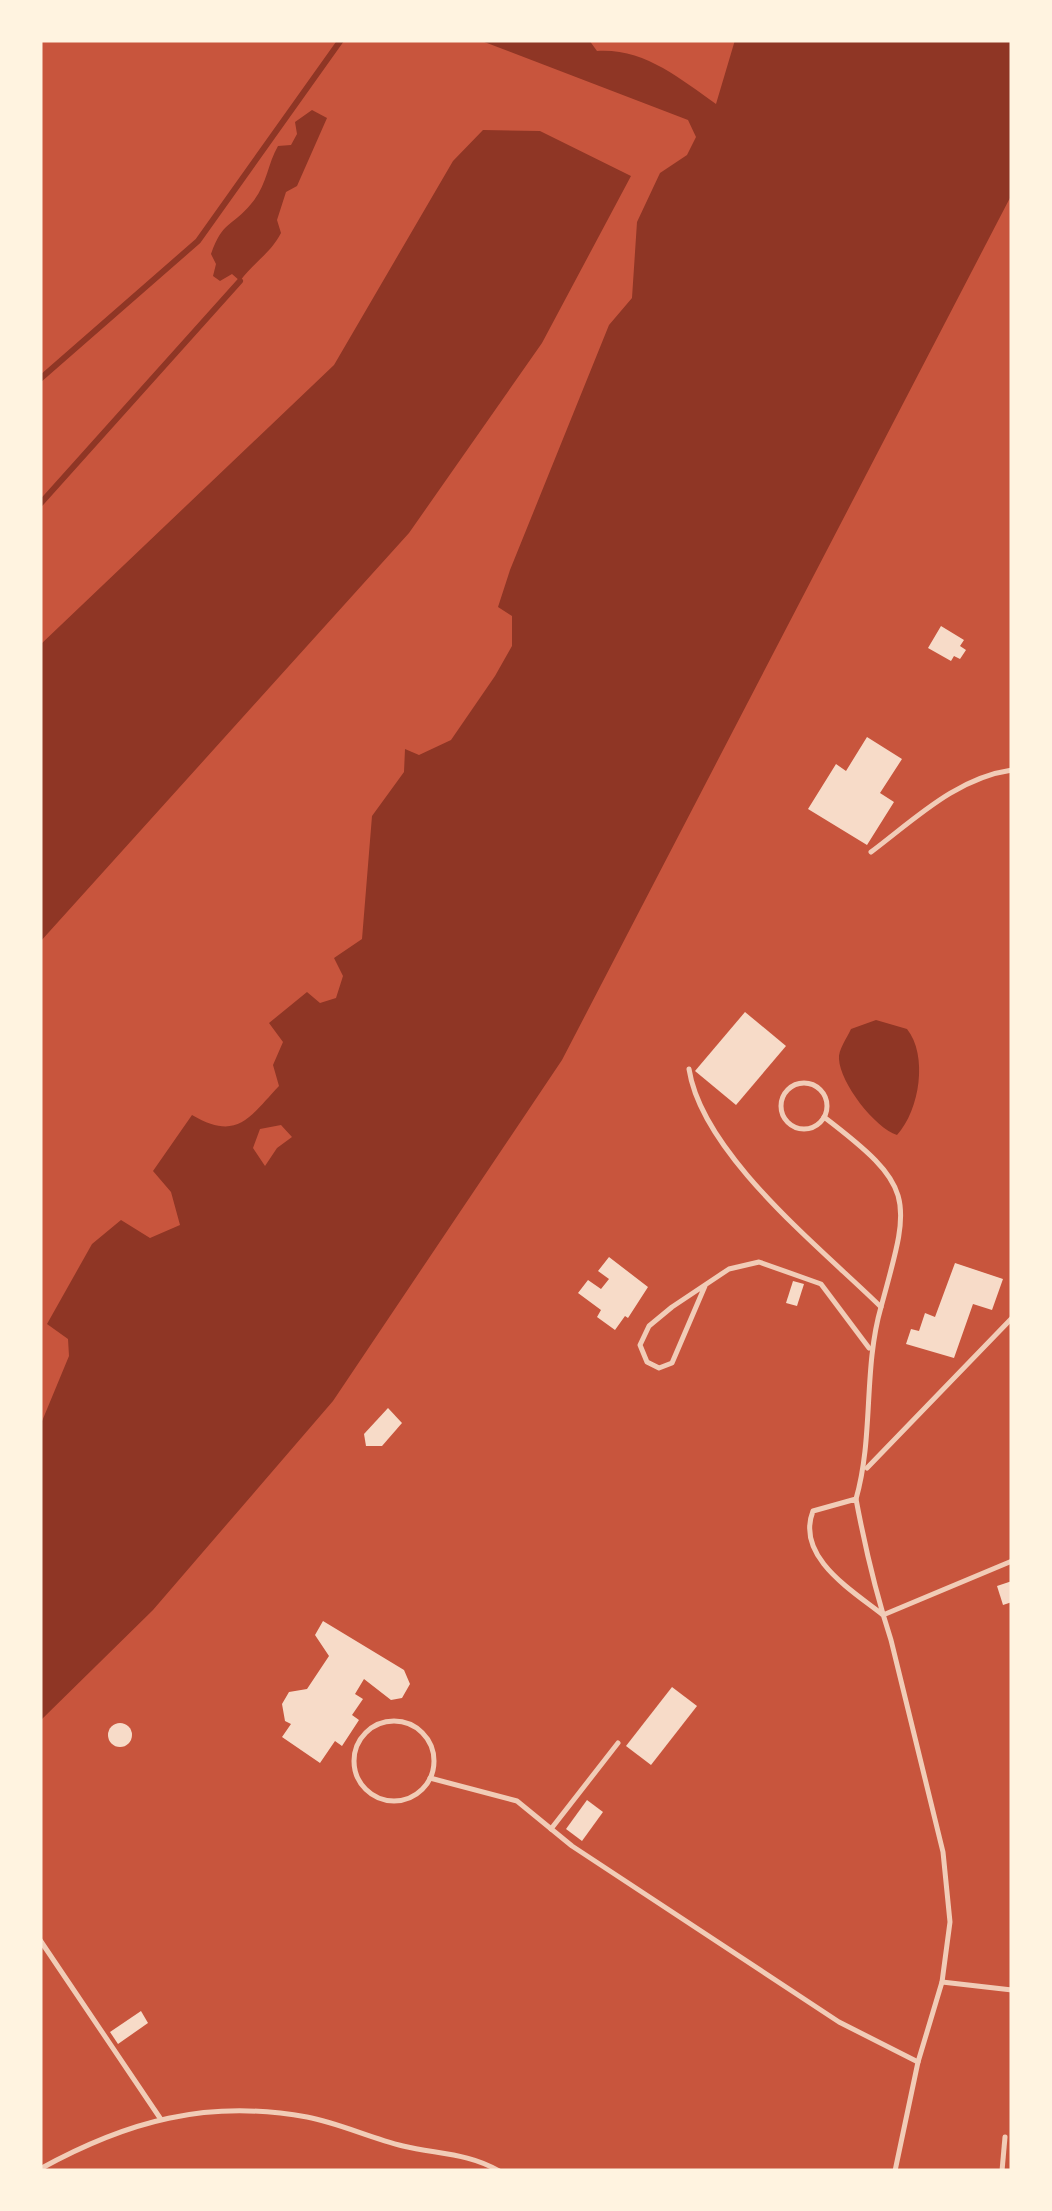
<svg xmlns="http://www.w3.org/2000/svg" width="1052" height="2211" font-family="'Work Sans',sans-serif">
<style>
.water{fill:#8f3625;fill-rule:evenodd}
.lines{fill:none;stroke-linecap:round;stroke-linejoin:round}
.stream{stroke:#8f3625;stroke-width:6}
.building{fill:#f7dbc8}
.service{stroke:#f1ccb7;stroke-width:5}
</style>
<rect width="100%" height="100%" fill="#c8553d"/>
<g class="water">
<path d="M479,40H589L597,51C644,48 679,78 716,104L735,40H1012V194L562,1060L333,1401L153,1610L40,1721V1426L69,1356L68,1339L47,1324L92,1244L121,1220L150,1238L180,1225L171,1192L153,1171L192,1115C237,1141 248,1119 279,1086L273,1065L283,1042L269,1023L307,992L320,1003L336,998L343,976L334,958L362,939L372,816L404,772L405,749L419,755L451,740L495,676L512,646V616L498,607L510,570L609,325L632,298L637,222L660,173L687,155L696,137L688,120ZM281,1125L292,1137L277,1148L265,1166L253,1148L260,1129Z"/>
<path d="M312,110L327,118L297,186L286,192L277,220L281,233C270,254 254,262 240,281L232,274L220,281L213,276L216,264L211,254C223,220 232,227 251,204C267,186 267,165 278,146L291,145L297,134L295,122Z"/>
<polygon points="483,130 540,131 631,176 542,343 409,533 40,942 40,645 334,365 453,161"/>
<path d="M876,1020L907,1029C928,1055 920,1110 897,1135C875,1128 840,1083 839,1059C838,1050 847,1038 851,1029Z"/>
</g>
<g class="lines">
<g class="stream">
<polyline points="40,379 198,241 341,40"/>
<polyline points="40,504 240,281"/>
</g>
</g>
<g class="building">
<polygon points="941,626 964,640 960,646 966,650 960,659 954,656 951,661 928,648"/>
<polygon points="867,737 902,759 880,793 894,802 867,845 808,809 836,764 846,771"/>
<polygon points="745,1012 786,1046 736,1105 695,1071"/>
<polygon points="609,1257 648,1287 628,1318 625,1316 615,1330 597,1317 601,1310 578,1293 588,1280 601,1289 609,1279 598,1271"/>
<polygon points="955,1263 1003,1279 992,1310 973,1304 954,1358 906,1344 911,1329 919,1331 925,1313 935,1317"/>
<polygon points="793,1281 804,1284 797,1306 786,1303"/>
<polygon points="388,1408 402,1423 382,1446 366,1446 364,1434"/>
<polygon points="1012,1581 1012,1602 1003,1605 997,1586"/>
<polygon points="323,1621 404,1670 410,1684 402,1698 391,1700 364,1679 355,1694 363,1699 352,1715 359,1720 342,1746 335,1741 320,1763 282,1737 291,1724 285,1721 282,1704 289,1692 307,1689 329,1656 315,1635"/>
<polygon points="672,1687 697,1706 651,1765 626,1746"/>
<circle cx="120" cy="1735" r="12"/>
<polygon points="587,1800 603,1812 582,1841 566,1829"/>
<polygon points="141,2011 148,2023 118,2044 110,2032"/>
</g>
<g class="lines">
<g class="service">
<path d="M871,852C915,819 956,778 1012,770"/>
<path d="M689,1069C702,1154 821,1248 881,1307C863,1370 874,1436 856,1499"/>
<circle cx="804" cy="1106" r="23"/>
<path d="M824,1117C917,1188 911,1198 881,1307"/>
<polyline points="705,1286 672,1363 659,1368 647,1362 640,1345 649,1326 672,1307 729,1269 759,1262 821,1284 869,1348"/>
<polyline points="867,1468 1012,1318"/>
<circle cx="394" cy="1761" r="40"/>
<polyline points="430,1778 517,1801 572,1846 839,2022 918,2062"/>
<polyline points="551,1829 618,1743"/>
<polyline points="40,1940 160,2118"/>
<polyline points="942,1982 1012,1990"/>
<path d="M40,2169C127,2121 207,2099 307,2117C339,2123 370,2138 403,2146C436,2154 469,2153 499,2171"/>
<path d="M895,2171L918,2062L942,1982L950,1922L943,1852L891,1640C876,1594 865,1547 856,1499L813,1511C795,1557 853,1591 883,1615L1012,1561"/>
<polyline points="1002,2171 1005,2137"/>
</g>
</g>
<rect width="1052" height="2211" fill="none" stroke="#fff3e0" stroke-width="85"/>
</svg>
